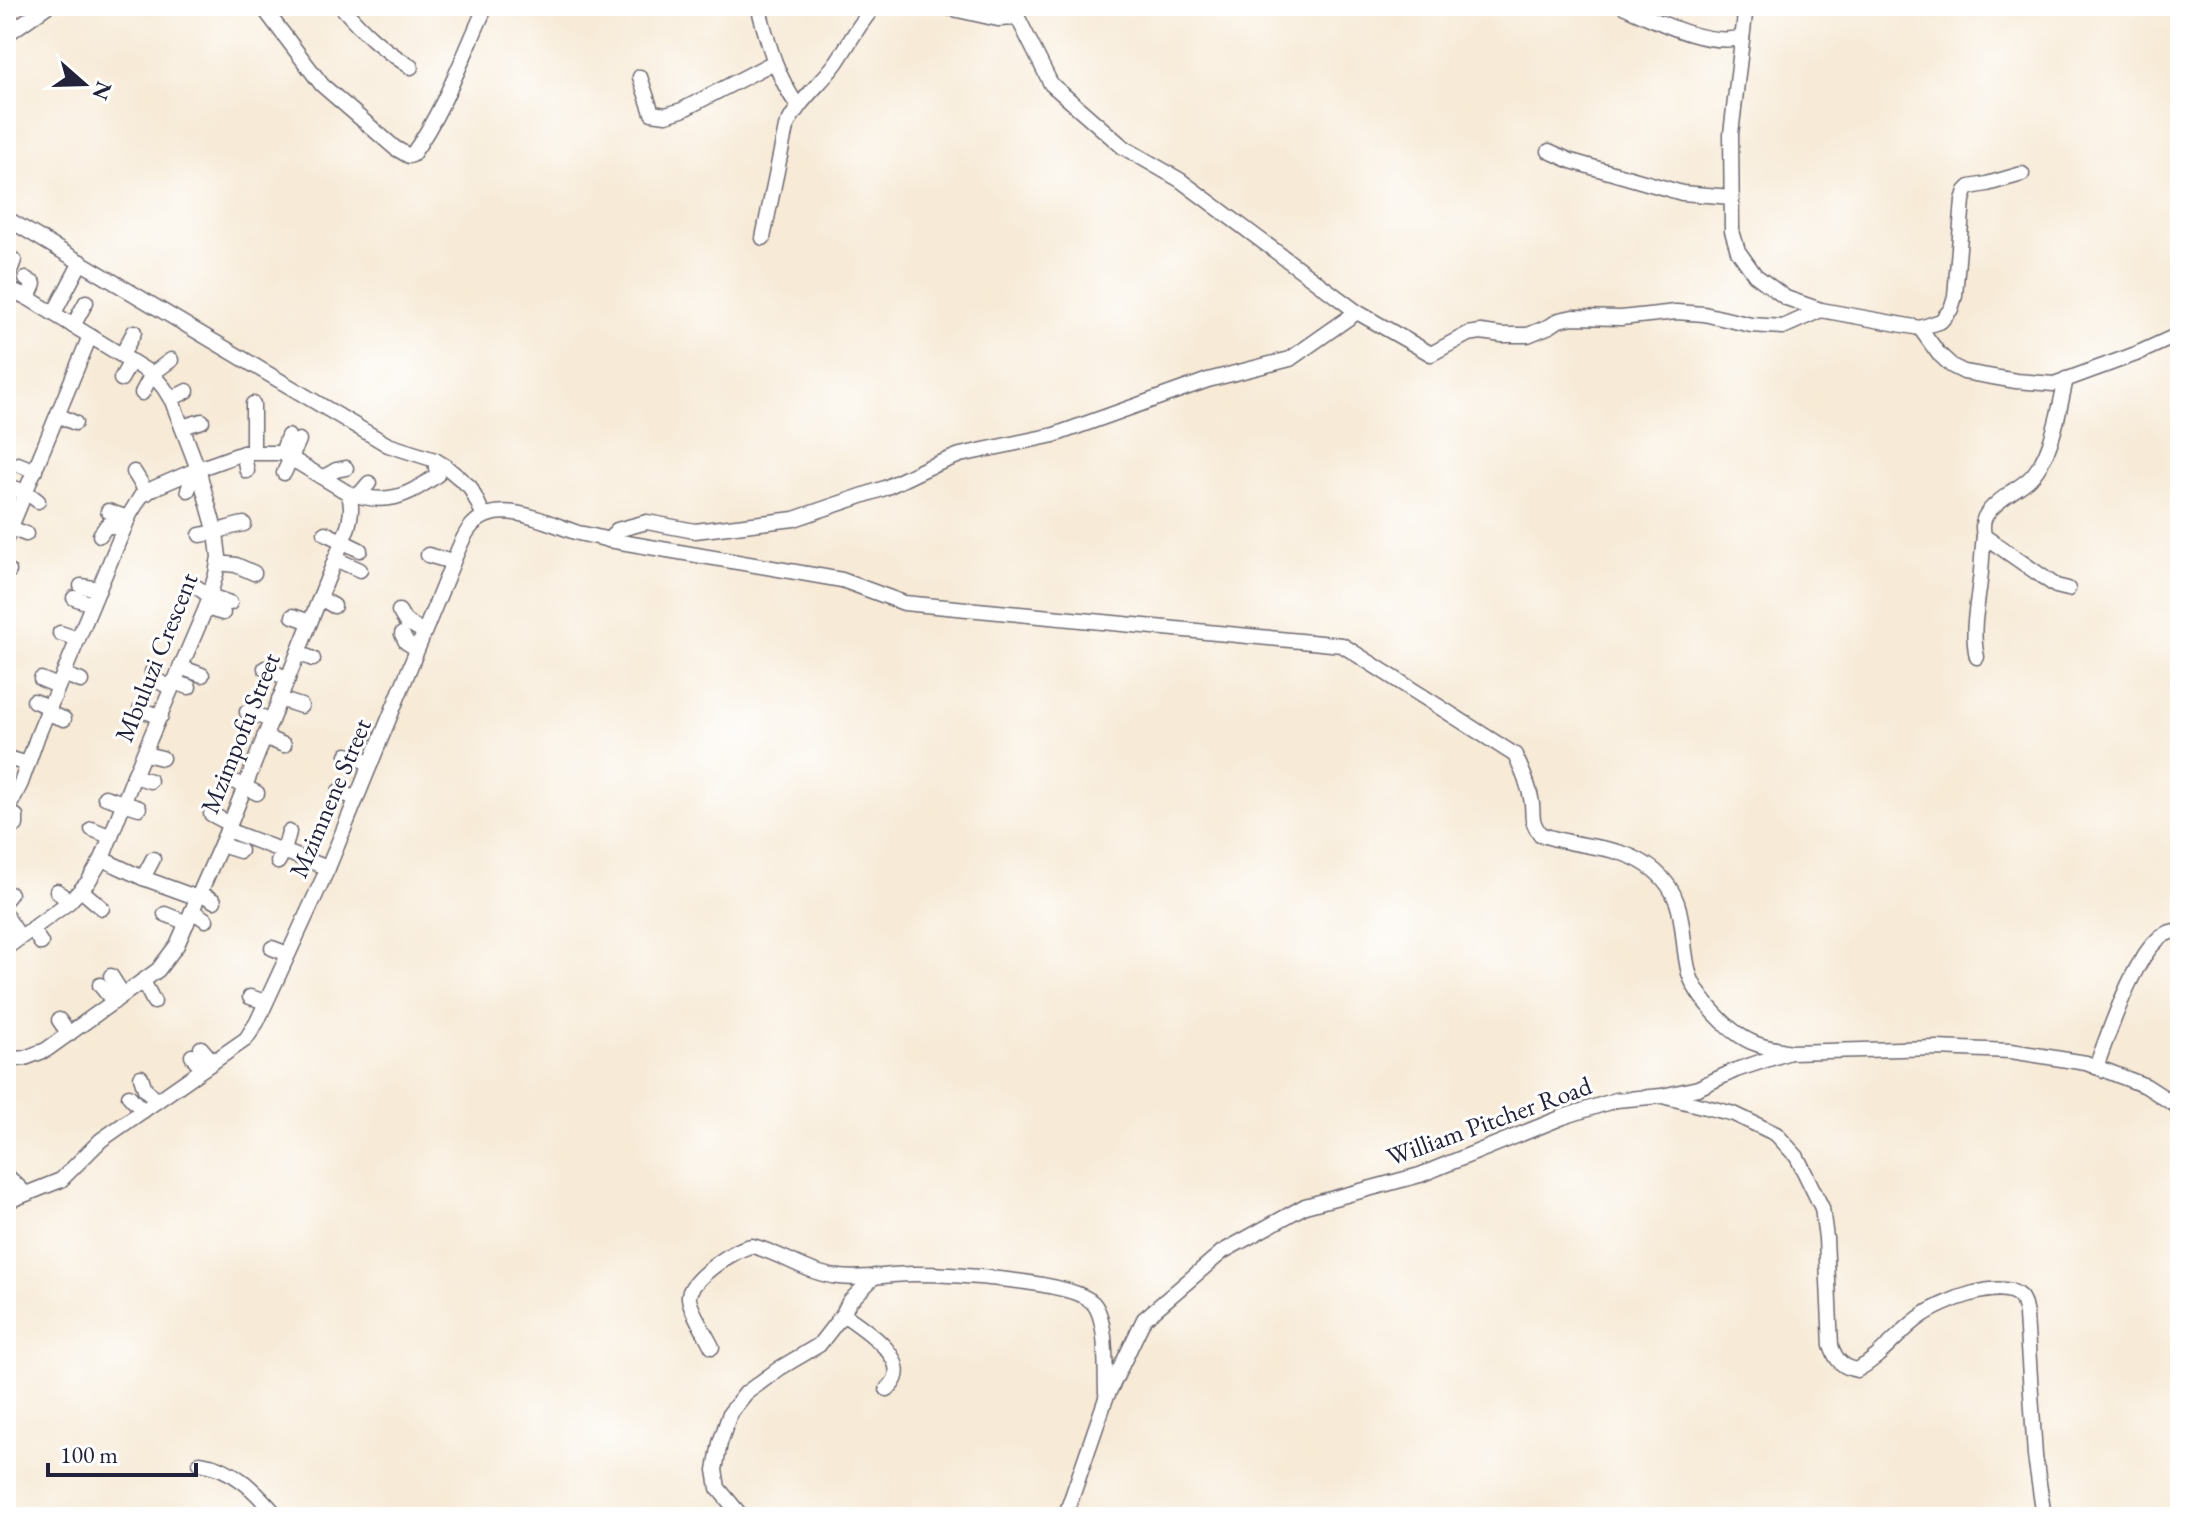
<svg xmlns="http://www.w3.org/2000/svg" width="2186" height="1523" font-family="'EB Garamond',serif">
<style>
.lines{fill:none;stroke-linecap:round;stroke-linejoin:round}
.minor-casing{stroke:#6d6871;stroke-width:17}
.minor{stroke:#fff;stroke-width:14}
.labels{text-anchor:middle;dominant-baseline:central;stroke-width:6;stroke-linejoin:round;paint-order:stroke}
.street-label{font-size:26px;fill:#22223b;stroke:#fff}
</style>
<rect width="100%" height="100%" fill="#fff"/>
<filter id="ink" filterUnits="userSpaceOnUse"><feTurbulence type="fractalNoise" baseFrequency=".0125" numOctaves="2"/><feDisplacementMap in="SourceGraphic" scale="16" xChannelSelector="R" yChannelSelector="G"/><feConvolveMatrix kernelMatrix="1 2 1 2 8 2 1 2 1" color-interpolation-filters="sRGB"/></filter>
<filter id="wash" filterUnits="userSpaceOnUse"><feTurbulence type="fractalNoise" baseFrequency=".006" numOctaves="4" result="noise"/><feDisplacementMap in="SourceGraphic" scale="32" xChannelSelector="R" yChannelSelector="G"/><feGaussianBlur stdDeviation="1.8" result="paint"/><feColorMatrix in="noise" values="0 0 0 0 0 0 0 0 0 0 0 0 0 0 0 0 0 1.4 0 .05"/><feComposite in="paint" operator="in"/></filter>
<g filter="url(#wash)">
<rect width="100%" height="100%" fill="#f7ead6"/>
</g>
<g filter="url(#ink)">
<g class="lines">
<defs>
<g id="minor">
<path d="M262,6L322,85L395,148L409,156L412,155C444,110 463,56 486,6"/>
<path d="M341,6C364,33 381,48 411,67"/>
<path d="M758,6C768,42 776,76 798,106"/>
<polyline points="940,6 998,19 1018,18"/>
<polyline points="1012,6 1051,84 1123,147 1180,180 1357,312 1431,354 1468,334 1481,332 1502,335 1528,335 1550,326 1559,320 1573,317 1621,318 1676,312 1704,314 1751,325 1783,327 1821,310 1786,298 1755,275 1738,251 1732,231 1731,134 1746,6"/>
<path d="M1623,6C1655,20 1708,48 1742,37"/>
<polyline points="6,35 47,6"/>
<polyline points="640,77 652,113 666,115 682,110 774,62"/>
<polyline points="1549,151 1571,161 1682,193 1732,197"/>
<polyline points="6,218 388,445 435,460 445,466 470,487 484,516"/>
<path d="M763,238L786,127C799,100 819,86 836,63C849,44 859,23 875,6"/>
<polyline points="26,279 34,284 28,298"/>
<polyline points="6,282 14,260"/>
<polyline points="6,288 28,298 152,374 164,388 172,401 198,469 216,533 219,557 216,574 206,608 134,776 102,859 88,882 69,902 6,948"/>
<polyline points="1821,310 1920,328 1941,321 1951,309 1955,296 1963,200 1966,191 1970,187 1987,184 2022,174"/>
<polyline points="54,313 81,262"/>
<polyline points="73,326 86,302"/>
<polyline points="1920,328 1938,353 1952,366 1964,372 2016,381 2054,384 2136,354 2180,334"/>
<polyline points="122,355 134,332"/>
<polyline points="121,379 131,361"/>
<path d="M2066,379C2059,409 2052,459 2028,480C2016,490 1992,503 1985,517C1982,523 1983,531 1984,536L2056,586L2068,589"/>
<polyline points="142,393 152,374 171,360"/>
<polyline points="171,399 187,391"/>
<polyline points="253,404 253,453"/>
<polyline points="58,415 75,423"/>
<polyline points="182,427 202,421"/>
<polyline points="243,453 247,471"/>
<polyline points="282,453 288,436"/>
<polyline points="18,464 35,471"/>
<polyline points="134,472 147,493"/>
<polyline points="284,473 299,440"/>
<polyline points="324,477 336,470 346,468"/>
<polyline points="8,486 26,492 38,501"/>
<polyline points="188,490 191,482 200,475"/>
<path d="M348,493C385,505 406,498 437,475L435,460"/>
<polyline points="358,496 369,483"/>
<polyline points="108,511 128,518"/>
<polyline points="11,528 26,534"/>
<polyline points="325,533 360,550"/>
<polyline points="100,535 107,525 124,529"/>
<path d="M200,535C216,533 228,527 244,524"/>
<polyline points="6,539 90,336"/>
<polyline points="609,540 617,530 647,522 695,531 794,519 885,488 929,467 960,455 1054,435 1208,380 1290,359 1357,312"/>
<polyline points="428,555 452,562"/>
<polyline points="335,559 360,570"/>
<polyline points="218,563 236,565 254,573"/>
<polyline points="6,569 9,571"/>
<polyline points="81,586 99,589"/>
<polyline points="195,586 210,596 230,603"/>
<polyline points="74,598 92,604"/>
<polyline points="320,598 334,606"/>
<polyline points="206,608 223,613"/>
<polyline points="399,611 405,621 424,632"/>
<polyline points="293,616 310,622"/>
<polyline points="60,633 78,639"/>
<polyline points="402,634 406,642 417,649"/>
<polyline points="298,653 313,659"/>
<path d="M1977,657C1971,631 1977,608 1980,581C1982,566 1982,551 1984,536"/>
<polyline points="180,667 202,675"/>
<polyline points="265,668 288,679"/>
<polyline points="152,672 156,680 171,688"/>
<polyline points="63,674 81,681"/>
<polyline points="41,679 58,686"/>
<polyline points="173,682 189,687"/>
<polyline points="279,699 301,706"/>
<polyline points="34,701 50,707"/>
<polyline points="140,710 161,716"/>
<polyline points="247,712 271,720"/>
<polyline points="47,713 64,719"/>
<polyline points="264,737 284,745"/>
<polyline points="145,754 162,758"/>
<polyline points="347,755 371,763"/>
<polyline points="11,759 28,764"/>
<polyline points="134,776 150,781"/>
<polyline points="233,781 257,793"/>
<polyline points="339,791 356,799"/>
<polyline points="105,797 139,808"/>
<polyline points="7,811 16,816 16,825"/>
<path d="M6,813L21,783L38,735L130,514L141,496L154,488L198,469L243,453H282L348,493C353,505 351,515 348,527L230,824L177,945L158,970L46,1050L25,1058L6,1060"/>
<polyline points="211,814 230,824"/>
<polyline points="92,829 111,837"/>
<polyline points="227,830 328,868"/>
<polyline points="221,845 240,851"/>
<polyline points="102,859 143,878 198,898"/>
<polyline points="278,862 284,851 289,832"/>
<polyline points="143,878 153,859"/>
<polyline points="81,890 102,908"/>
<polyline points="57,891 69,902"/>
<polyline points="200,893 214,901"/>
<polyline points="6,899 10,894"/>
<polyline points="192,911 206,920"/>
<polyline points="165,914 187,923"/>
<polyline points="6,916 20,937"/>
<polyline points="32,929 41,943"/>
<polyline points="272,948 288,954"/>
<polyline points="111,976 123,995"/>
<polyline points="143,981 154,1002"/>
<polyline points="100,985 114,1002"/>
<polyline points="250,997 266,1002"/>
<polyline points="59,1020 69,1034"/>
<polyline points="201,1048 213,1062"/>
<polyline points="192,1056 202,1069"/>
<path d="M2096,1067C2109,1033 2133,957 2162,936C2168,932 2173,931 2180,930"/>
<polyline points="141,1077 145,1089 157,1101"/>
<polyline points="129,1096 143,1111"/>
<path d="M1666,1097L1734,1114L1776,1134L1797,1157L1822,1208L1826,1238L1831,1346C1836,1360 1842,1367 1857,1370C1883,1356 1899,1331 1923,1315C1942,1302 2004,1276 2021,1298C2024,1302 2025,1310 2026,1315L2035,1456L2044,1517"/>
<polyline points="6,1175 25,1193"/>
<path d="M6,1202L61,1180L101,1140L246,1039L257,1022L328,868L455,557C459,548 463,537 469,529C495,494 546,523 578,533C588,535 599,537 609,540L842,580L904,603L1342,645L1515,755C1521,769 1528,782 1531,798C1535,814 1528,817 1540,834C1581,850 1620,842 1655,871C1689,900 1679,935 1689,973C1696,997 1730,1034 1754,1043C1765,1048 1778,1049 1790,1052"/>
<path d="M875,1276L849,1302L843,1314C863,1328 919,1363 887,1389"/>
<path d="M712,1347C707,1336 687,1305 689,1295C692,1278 736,1248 752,1246C782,1253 807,1274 839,1277C863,1280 888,1274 913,1274C946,1274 1072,1280 1093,1303C1108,1319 1105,1371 1106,1393"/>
<path d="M200,1463C235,1468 255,1491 278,1517"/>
<polyline points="742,1517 718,1488 715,1470 720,1443 730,1413 746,1393 780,1368 819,1345 843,1314"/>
<polyline points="1065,1517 1106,1398 1144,1319 1222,1252 1305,1206 1420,1175 1563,1117 1616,1100 1662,1096 1698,1088 1736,1070 1790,1052 1936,1048 2011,1051 2086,1063 2146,1086 2180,1108"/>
</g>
</defs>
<use href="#minor" class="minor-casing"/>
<use href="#minor" class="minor"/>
</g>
</g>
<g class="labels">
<g class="street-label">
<text transform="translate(156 657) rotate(-68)">Mbuluzi Crescent</text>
<text transform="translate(240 733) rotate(-68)">Mzimpofu Street</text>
<text transform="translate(330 798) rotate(-67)">Mzimnene Street</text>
<text transform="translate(1489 1121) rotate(-20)">William Pitcher Road</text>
</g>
</g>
<rect width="2186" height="1523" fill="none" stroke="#fff" stroke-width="32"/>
<g transform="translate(84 84) rotate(110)" stroke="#ffffff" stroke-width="6" paint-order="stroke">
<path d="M0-6L14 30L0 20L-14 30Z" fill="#22223b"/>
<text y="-12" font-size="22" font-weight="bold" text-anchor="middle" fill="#22223b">N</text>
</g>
<path d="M48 1463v12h148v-12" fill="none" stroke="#22223b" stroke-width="4"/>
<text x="60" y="1463" font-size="24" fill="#22223b" stroke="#ffffff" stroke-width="6" paint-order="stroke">100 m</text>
</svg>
